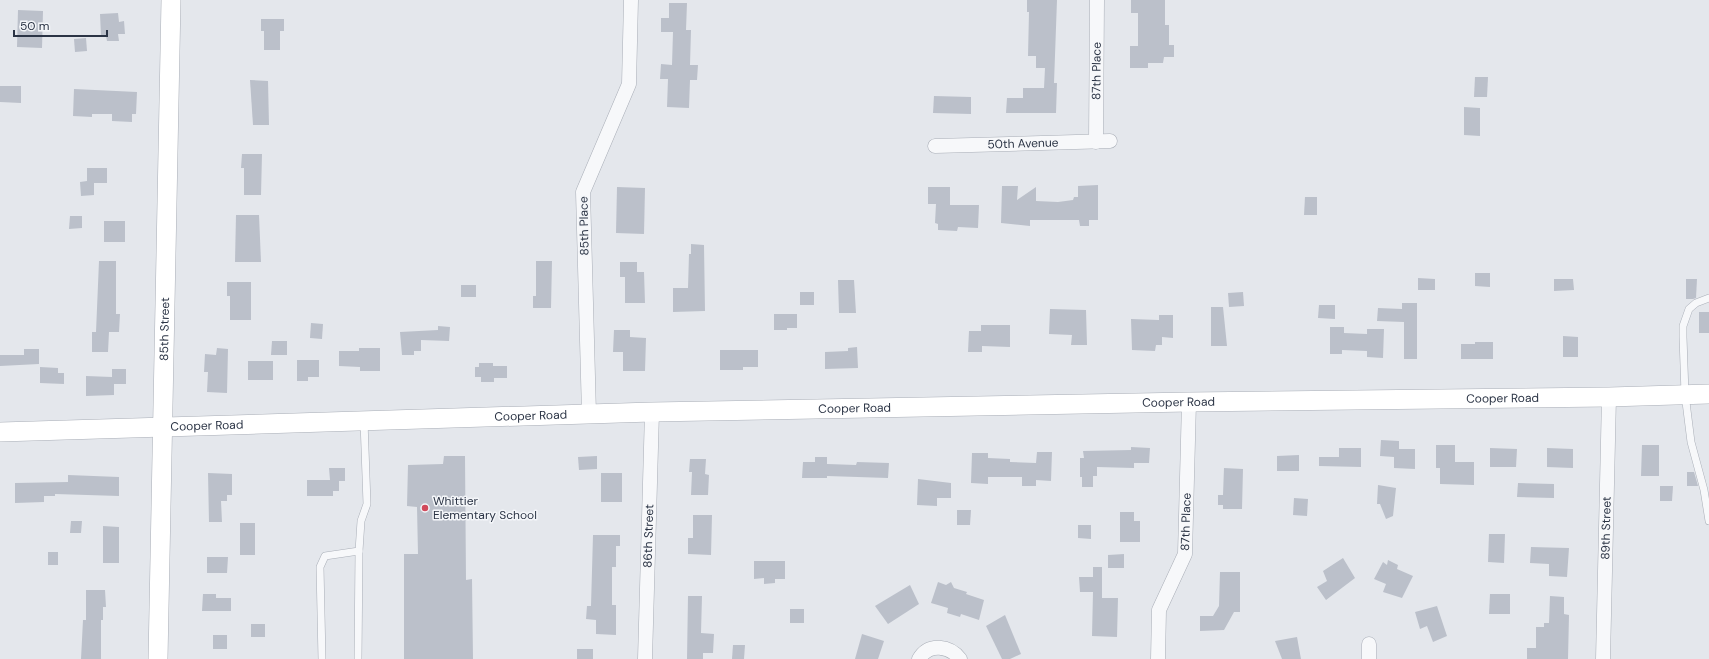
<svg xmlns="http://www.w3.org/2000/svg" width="1709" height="659" font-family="'DM Sans',sans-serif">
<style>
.building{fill:#bbc0ca}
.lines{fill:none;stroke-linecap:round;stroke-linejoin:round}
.lane-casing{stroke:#a9aeb7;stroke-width:8}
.street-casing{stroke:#a9aeb7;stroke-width:15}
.secondary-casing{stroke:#a9aeb7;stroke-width:20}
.lane{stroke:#f7f8fa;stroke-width:7}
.street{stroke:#f7f8fa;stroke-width:14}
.secondary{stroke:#fff;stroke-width:19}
.poi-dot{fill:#d1495b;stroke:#f4f6f9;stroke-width:1.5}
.labels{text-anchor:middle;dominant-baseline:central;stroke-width:3;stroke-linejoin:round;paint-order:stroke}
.street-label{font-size:12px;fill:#2b3445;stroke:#f4f6f9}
.poi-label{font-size:12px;fill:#2b3445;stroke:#f4f6f9;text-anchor:start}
</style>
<rect width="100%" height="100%" fill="#e4e7ec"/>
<g class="building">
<polygon points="1027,0 1057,0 1054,83 1057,83 1056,113 1006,113 1007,98 1023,98 1023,88 1044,88 1045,68 1036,68 1036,56 1028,56 1029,12 1027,12"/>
<polygon points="1131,0 1165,0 1165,25 1169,25 1169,45 1174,45 1174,57 1164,57 1163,63 1148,63 1148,68 1130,68 1130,46 1138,46 1138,13 1131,13"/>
<polygon points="669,3 687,3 686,30 691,30 690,65 698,65 697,80 690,80 689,108 667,107 668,79 660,79 661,64 672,65 673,32 661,32 661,18 669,18"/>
<polygon points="18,10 43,11 42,48 17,47"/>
<polygon points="118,13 119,22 124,21 125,34 118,34 119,41 107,41 106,36 101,36 100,14"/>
<polygon points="261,19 284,19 284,31 280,31 280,50 264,50 264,31 261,31"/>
<polygon points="86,38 87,51 75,52 74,39"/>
<polygon points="1475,77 1488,77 1487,97 1474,97"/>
<polygon points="250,80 268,81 269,125 253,125"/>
<polygon points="0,86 21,86 21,103 0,102"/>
<polygon points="74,89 137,92 136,114 132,114 132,122 112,121 112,114 92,114 92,117 73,116"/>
<polygon points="934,96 971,97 971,114 933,113"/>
<polygon points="1464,107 1480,108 1480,136 1464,135"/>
<polygon points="242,154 262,154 261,195 244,195 244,168 241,168"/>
<polygon points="87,168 107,168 107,183 94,183 94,195 81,196 80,182 87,181"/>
<polygon points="1098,185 1098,220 1089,220 1089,226 1080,226 1079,220 1030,220 1030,226 1001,223 1002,186 1018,186 1017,200 1036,187 1036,201 1058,202 1073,200 1074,197 1078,197 1078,186"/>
<polygon points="617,187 645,188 644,234 616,233"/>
<polygon points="928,187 950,187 950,205 979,205 978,228 958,227 957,231 938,230 938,224 935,223 936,204 928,204"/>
<polygon points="1305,197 1317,197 1317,215 1304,215"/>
<polygon points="236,215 259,215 261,262 235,262"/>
<polygon points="70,216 82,216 82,228 69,229"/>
<rect x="104" y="221" width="21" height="21"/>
<polygon points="691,244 704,245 705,311 673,312 673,288 688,288 689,254 691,254"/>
<polygon points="99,261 116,261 116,314 120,314 119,332 109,332 108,352 92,352 92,332 96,332"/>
<polygon points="536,261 552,261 551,308 533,308 533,296 536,296"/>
<polygon points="620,262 637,262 637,272 644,272 645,303 625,303 625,277 620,277"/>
<polygon points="1475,273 1490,273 1490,287 1475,286"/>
<polygon points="1418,278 1435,279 1435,290 1418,290"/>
<polygon points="1554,279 1573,279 1574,290 1554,291"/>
<polygon points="1686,279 1697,279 1696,298 1693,299 1686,299"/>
<polygon points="838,280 854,280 856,313 839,313"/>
<polygon points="227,282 251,282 251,320 230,320 230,296 227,296"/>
<rect x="461" y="285" width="15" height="12"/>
<rect x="800" y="292" width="14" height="13"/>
<polygon points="1243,292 1244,306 1229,307 1228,293"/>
<polygon points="1402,303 1417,303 1417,359 1404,359 1404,322 1377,321 1378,308 1402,309"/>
<polygon points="1319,305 1335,305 1335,319 1318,318"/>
<polygon points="1211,307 1223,307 1227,346 1211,346"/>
<polygon points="1050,309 1086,310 1087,345 1071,345 1072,335 1049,334"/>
<rect x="1699" y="312" width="10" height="21"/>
<polygon points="774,314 797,314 797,328 787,328 787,330 774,330"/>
<polygon points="1159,315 1173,315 1173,338 1162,337 1162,345 1156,345 1155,351 1132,350 1131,319 1159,320"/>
<polygon points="311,323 323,324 322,339 310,338"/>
<polygon points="981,325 1010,325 1010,347 982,346 982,352 968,352 969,331 981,331"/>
<polygon points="438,326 450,327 449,341 421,340 421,351 414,351 414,355 402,355 400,332 438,330"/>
<polygon points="1330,327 1344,327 1344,333 1367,334 1367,329 1384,329 1383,358 1367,357 1367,351 1342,350 1342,354 1330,354"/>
<polygon points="614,330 630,330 630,337 646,338 645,371 623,371 623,352 613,352"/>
<polygon points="1563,336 1578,337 1578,357 1563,357"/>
<polygon points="272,341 287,341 287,355 271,355"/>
<polygon points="1475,342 1493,342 1493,359 1461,359 1461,344 1475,344"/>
<polygon points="857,347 858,368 825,369 825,352 848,351 848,348"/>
<polygon points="217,348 228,349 227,393 207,392 208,372 204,372 205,354 216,355"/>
<polygon points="359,348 380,348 380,371 360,371 360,367 339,366 339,351 359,351"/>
<polygon points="24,349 39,349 39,364 0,366 0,355 24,355"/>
<polygon points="720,350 758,350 758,367 743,367 743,370 720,370"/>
<polygon points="297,360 319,360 319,377 308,377 308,381 297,381"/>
<rect x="248" y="361" width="25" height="19"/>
<polygon points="479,363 493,363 493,366 507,366 507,378 494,378 494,382 481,382 481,377 475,377 475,367 479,367"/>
<polygon points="40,367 58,368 58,373 64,373 64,384 40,383"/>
<polygon points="112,369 126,369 126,384 114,384 114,395 86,396 86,376 112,377"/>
<polygon points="1381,440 1399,441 1399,449 1415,449 1415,469 1394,468 1394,457 1380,456"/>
<polygon points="1436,445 1455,445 1455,462 1474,462 1474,485 1440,484 1440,468 1436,468"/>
<polygon points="1642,445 1659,445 1659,476 1641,476"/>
<polygon points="1131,447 1150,448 1149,463 1134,463 1134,468 1097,467 1097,476 1093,476 1093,487 1082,487 1082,477 1080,477 1080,458 1084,458 1083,451 1131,450"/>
<polygon points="1339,448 1361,448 1361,467 1319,466 1319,457 1339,457"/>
<polygon points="1490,448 1517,449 1516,467 1490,467"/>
<polygon points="1547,448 1573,449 1573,468 1547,467"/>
<polygon points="1037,452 1052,452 1051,481 1036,480 1036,486 1022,486 1022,477 988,477 988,484 971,483 972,453 988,453 988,458 1010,459 1010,462 1036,463"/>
<polygon points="1299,455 1299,471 1277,471 1277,456"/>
<polygon points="444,456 465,456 466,580 472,579 473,659 404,659 404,554 418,554 417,507 407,506 408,465 443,464"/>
<polygon points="597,456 597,469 579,470 578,457"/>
<polygon points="815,457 827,457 827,464 856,465 857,462 889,463 888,478 827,476 827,478 802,478 803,462 815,462"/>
<polygon points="690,459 706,459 705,474 709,475 708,495 691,495 692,472 689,472"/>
<polygon points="329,468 345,468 345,481 339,481 339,491 333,491 333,496 307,496 307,480 330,480"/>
<polygon points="1224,468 1243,469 1242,509 1223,509 1223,505 1218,505 1218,495 1223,495"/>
<polygon points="1687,472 1694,472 1698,486 1687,486"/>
<polygon points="208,473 232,474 232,495 227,495 227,501 221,501 222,522 209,522"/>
<rect x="601" y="473" width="21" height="29"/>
<polygon points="68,475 119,477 119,496 55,494 55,496 44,496 44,502 15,503 15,483 68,482"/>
<polygon points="918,479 951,483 951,498 937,498 937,506 917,505"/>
<polygon points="1518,483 1554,484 1554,498 1517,497"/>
<polygon points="1378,485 1396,488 1393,516 1386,519 1380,504 1377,504"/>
<polygon points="1660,486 1673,486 1672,501 1660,501"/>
<polygon points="1294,498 1308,499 1307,516 1293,515"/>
<polygon points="957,510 971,510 970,525 957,525"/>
<polygon points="1120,512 1134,512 1134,521 1140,521 1140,542 1120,542"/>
<polygon points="693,515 712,515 711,555 688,554 688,538 693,538"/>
<polygon points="71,521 82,521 81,533 70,533"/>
<rect x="240" y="523" width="15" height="32"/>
<polygon points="1078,525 1091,525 1091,539 1078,538"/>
<polygon points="103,526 119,527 119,563 103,563"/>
<polygon points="1489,534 1505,534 1504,563 1488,562"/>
<polygon points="593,535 620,535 620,546 616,546 616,567 612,567 612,605 616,605 616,635 596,634 596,620 586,619 587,606 591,606"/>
<polygon points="1531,547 1569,548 1567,577 1549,576 1549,564 1530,563"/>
<rect x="48" y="552" width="10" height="13"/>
<polygon points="1124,554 1124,568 1108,568 1108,555"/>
<polygon points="207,557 228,557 227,573 207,573"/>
<polygon points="1343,558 1355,578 1326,600 1317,587 1327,581 1323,571"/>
<polygon points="1388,560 1398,565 1397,569 1413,576 1402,598 1383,592 1386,584 1374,579 1383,562 1387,565"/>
<polygon points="754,561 785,561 785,579 775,579 775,583 764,584 764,578 754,579"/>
<polygon points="1093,567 1102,567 1102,598 1118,598 1117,637 1092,636 1093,592 1080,592 1079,577 1093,577"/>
<polygon points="1220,572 1240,572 1240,612 1234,612 1224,630 1200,631 1200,616 1213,616 1219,606"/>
<polygon points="938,582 946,585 951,582 954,588 967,592 966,594 984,600 979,620 961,614 960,617 947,613 948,608 931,603"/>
<polygon points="910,585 919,604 888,624 875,606"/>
<polygon points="86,590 105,590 106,607 103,607 103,620 101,620 101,659 81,659 83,620 86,620"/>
<polygon points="203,594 216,594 216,598 231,598 231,611 202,611"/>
<polygon points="1490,594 1510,594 1510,614 1489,614"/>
<polygon points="688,596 702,596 701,633 714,634 713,653 703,653 703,659 687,659"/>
<polygon points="1550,596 1564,597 1564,614 1569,615 1568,659 1527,659 1527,648 1536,648 1536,627 1544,627 1544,623 1549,623"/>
<polygon points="1437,606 1447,636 1433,642 1427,626 1420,629 1415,612"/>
<rect x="790" y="609" width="14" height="14"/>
<polygon points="1005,615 1021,654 1010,659 1002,659 986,626"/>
<rect x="251" y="624" width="14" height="13"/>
<polygon points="862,634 884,641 878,659 855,659"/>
<rect x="213" y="635" width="14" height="14"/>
<polygon points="1297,637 1301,659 1282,659 1275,641"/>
<polygon points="733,645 745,645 744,659 732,659"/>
<rect x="577" y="649" width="16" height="10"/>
</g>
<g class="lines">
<defs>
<g id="lane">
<polyline points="1709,298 1696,303 1689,309 1683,326 1683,337 1685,394 1691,442 1704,490 1709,521"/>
<polyline points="322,659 320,567 325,556 359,551"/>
<polyline points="358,659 359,551 361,521 367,504 364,421"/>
</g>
<g id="street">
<path id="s1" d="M1096,142L1097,0"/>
<path id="s2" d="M935,146L1110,141"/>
<polyline points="589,414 583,192 629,84 631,0"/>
<path id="s3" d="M645,659L652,412"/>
<path d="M919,659C929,642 950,646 960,659"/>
<path id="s4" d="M1158,659L1159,610L1185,554L1189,402"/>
<polyline points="1369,659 1369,644"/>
<path id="s5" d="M1603,659L1609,397"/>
</g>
<g id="secondary">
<path id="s6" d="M0,432L652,412L1189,402L1609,397L1709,394"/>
<path id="s7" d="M158,659L171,0"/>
</g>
</defs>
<use href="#lane" class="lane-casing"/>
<use href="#street" class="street-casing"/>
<use href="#secondary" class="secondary-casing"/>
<use href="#lane" class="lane"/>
<use href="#street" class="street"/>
<use href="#secondary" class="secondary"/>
</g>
<circle class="poi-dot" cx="425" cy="508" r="4"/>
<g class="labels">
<g class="street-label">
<text stroke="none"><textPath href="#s1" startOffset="71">87th Place</textPath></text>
<text stroke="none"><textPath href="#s2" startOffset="88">50th Avenue</textPath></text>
<text transform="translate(584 226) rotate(-91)">85th Place</text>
<text stroke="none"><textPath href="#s7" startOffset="330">85th Street</textPath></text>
<text stroke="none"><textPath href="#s6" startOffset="1503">Cooper Road</textPath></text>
<text stroke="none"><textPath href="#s6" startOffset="1179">Cooper Road</textPath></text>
<text stroke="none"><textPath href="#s6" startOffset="855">Cooper Road</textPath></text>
<text stroke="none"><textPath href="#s6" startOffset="531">Cooper Road</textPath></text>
<text stroke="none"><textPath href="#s6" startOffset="207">Cooper Road</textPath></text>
<text stroke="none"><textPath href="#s4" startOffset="143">87th Place</textPath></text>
<text stroke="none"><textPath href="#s5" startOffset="131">89th Street</textPath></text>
<text stroke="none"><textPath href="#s3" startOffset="123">86th Street</textPath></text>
</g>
<g class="poi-label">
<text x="433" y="501">Whittier<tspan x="433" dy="14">Elementary School</tspan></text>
</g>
</g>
<path d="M14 30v6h93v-6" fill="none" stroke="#2b3445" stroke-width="2"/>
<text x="20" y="30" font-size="12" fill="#2b3445" stroke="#f4f6f9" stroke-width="3" paint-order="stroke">50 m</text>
</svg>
